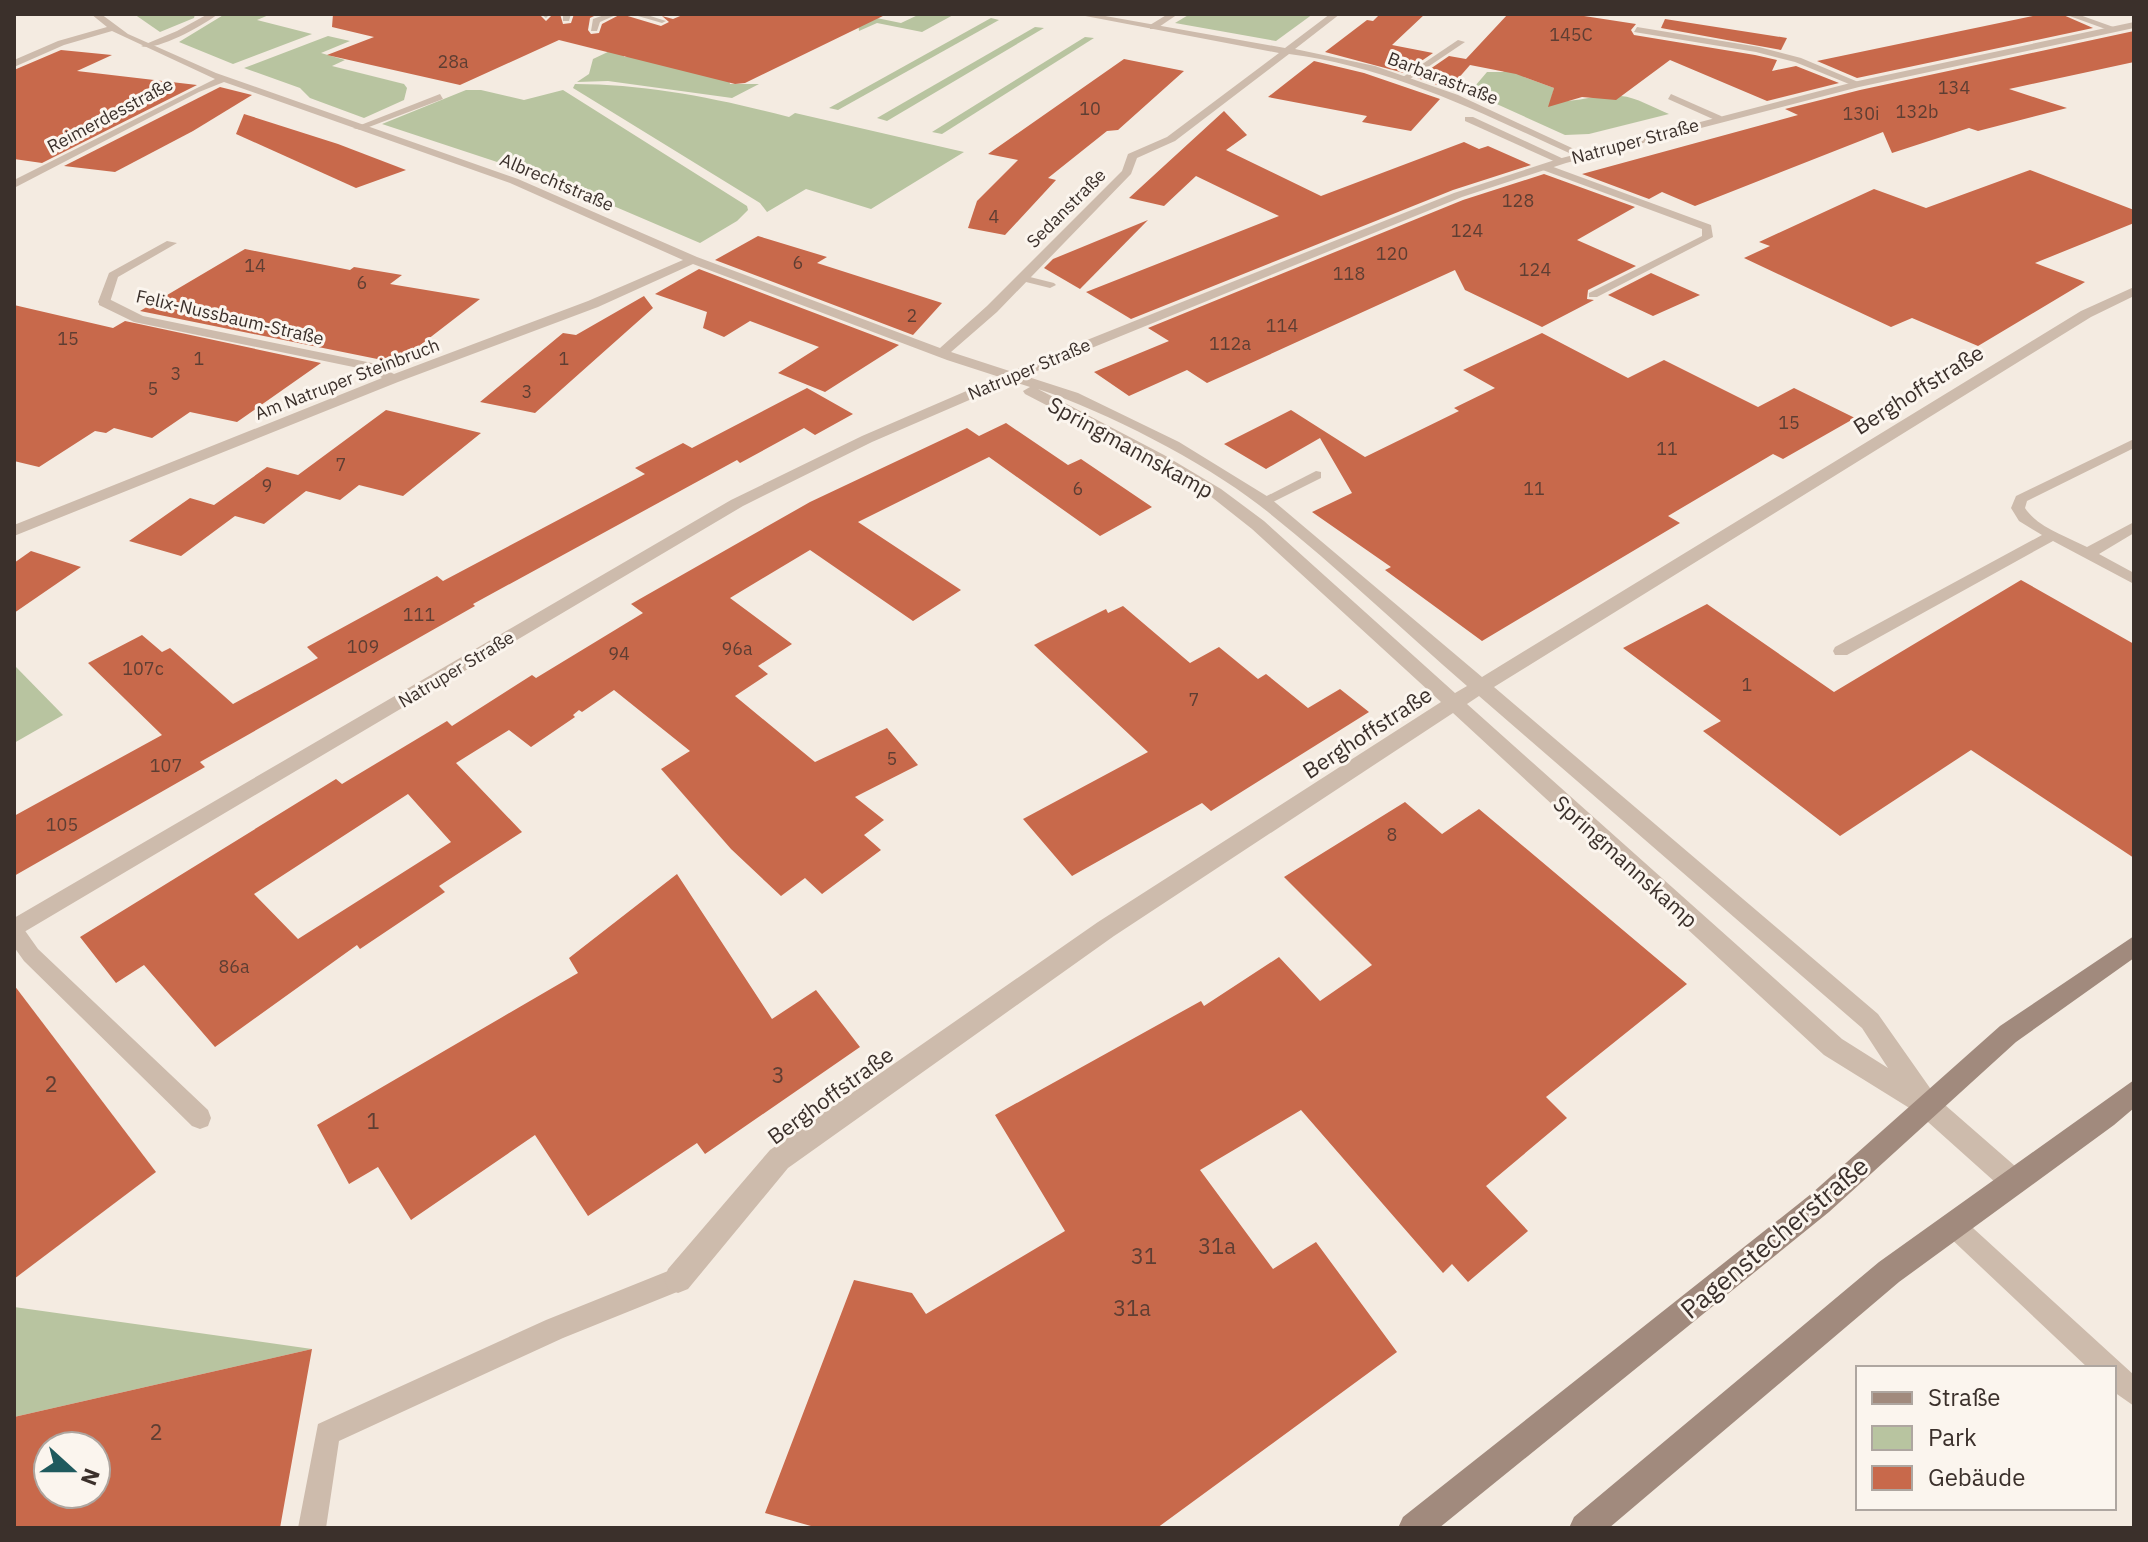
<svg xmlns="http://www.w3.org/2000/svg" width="2148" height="1542" font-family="'IBM Plex Sans',sans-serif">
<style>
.green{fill:#b8c4a0}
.building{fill:#c8694b;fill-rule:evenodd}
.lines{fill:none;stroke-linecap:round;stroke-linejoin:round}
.service{fill:#cdbbac;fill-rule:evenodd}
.pedestrian{fill:#cdbbac;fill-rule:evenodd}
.minor{fill:#cdbbac;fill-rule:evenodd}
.tertiary{fill:#cdbbac;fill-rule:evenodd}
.secondary{fill:#a18a7d;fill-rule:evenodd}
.labels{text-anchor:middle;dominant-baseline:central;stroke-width:6;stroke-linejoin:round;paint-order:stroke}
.number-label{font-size:18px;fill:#5e3e33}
.far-street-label{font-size:18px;fill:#3b302b;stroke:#fbf5ee}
.street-label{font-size:22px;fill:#3b302b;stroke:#fbf5ee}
.near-number-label{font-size:22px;fill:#5e3e33}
.near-street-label{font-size:26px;fill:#3b302b;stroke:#fbf5ee}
</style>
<rect width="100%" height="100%" fill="#f4ebe1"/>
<g class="green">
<polygon points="134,14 195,14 194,18 160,32"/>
<polygon points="225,14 271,14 257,20 312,34 233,64 179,42"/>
<polygon points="857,14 901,23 920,14 955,14 922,32 877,23 859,31"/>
<polygon points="1190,14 1313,14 1276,41 1175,23"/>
<polygon points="991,18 999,20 838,110 829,108"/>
<polygon points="1035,27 1044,28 887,121 877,118"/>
<polygon points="328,36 350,41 321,53 345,60 332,66 404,84 407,88 404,100 364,118 310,98 300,88 244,68"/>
<polygon points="1085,37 1094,38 942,134 932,132"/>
<polygon points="612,50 623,50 624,57 633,56 729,80 730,84 759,84 732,98 608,81 577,82 589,74 593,59"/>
<path d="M1526,63L1524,77L1554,88L1551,100C1570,105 1598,93 1621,96C1636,97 1654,108 1669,114L1589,134L1565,135L1470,92L1487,72H1503L1510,66Z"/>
<path d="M575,84C647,84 720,99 789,117L795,113L964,152L871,209L806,189L767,212L760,203L573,88Z"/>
<polygon points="466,90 481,90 524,100 563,90 747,206 748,210 737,221 700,243 555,181 382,124"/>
<polygon points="16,667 63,715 14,743 14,669"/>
<polygon points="14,1307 312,1349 14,1417"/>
</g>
<g class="building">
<polygon points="333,14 539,14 546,21 553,14 560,14 563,24 571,23 574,14 598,14 590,18 588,30 591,34 599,33 602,24 621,14 661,26 669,22 662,16 673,19 685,14 887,14 745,83 735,84 559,40 460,85 327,55 374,37 332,27"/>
<polygon points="1380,14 1425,14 1392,45 1433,53 1404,73 1325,52 1367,20 1373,21"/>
<polygon points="1508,14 1571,14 1636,24 1631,30 1634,35 1755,55 1777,60 1772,71 1796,66 1839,83 1767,101 1670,60 1616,100 1582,97 1548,107 1554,88 1516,74 1470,65 1449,89 1417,78 1449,56 1466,59"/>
<polygon points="2042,14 2061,14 2093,28 1857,78 1817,61"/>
<polygon points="1665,19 1787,38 1781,50 1661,28"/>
<polygon points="2134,31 2134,62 2009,89 2067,108 1978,131 1969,128 1892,153 1883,132 1695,206 1662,192 1649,199 1582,174 1798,115 1785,109 1860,90"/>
<polygon points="61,50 112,55 77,71 197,85 42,163 14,159 14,70"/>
<polygon points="1124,59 1184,71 1118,130 1107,131 1048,178 1056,180 1005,235 968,228 977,201 1018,160 988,154"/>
<polygon points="1314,61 1364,73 1440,99 1411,131 1362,122 1367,116 1268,97"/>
<polygon points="220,87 252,95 193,131 115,172 64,166"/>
<polygon points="1224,111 1247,135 1226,150 1321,196 1464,142 1479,149 1488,146 1531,165 1453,190 1131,319 1086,292 1279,216 1196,176 1164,206 1129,198"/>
<polygon points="244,114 338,144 406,170 356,188 236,134"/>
<polygon points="2030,170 2134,210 2134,223 2035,263 2085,282 1978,346 1912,318 1891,327 1744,258 1770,246 1759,242 1874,189 1926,208"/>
<polygon points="1544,174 1635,207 1577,240 1636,266 1588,290 1587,299 1594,300 1542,327 1465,290 1455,270 1207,383 1187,370 1129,396 1094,372 1169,341 1148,328 1463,200"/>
<polygon points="1148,220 1080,289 1044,268 1053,259"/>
<polygon points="758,236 827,257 817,263 942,303 913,335 715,260"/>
<polygon points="245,249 350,270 354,267 402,275 390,284 480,299 397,363 140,311"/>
<polygon points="699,269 899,345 825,392 778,373 819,347 750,321 724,337 703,328 707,312 655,294"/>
<polygon points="1651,273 1700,295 1653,316 1608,295"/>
<polygon points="644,296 653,308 535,413 480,402 563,333 576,335"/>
<polygon points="14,305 113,328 125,321 321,363 237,422 190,412 152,438 114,428 106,433 95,431 39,467 14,461"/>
<polygon points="1542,333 1628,378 1664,360 1758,407 1794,388 1855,418 1783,459 1773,454 1668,516 1680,523 1482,641 1385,570 1391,567 1312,512 1352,493 1320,438 1266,469 1224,444 1291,410 1365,457 1459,411 1454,408 1495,388 1463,370"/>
<polygon points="807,388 853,414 815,435 804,428 740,463 737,460 473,604 475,606 200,762 205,767 14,876 14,816 162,735 88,663 142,635 162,652 170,648 233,704 318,658 307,647 437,576 443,581 645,474 635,468 683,443 692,448"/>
<polygon points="386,410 481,433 403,496 359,485 340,500 306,491 264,524 235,516 181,556 129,541 190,498 214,505 267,467 298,475"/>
<path d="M1006,423L1068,465L1081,459L1152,507L1100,536L989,457L858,522L961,590L913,621L810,550L730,598L792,644L758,666L768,674L735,696L815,762L887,728L918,765L855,797L884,820L864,835L881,850L822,894L805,878L781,896L731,849L661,769L690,751L614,690L582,712L579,710L573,715L575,717L531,747L509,730L456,763L522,832L439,886L445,892L360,949L357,945L215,1047L144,965L116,983L80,937L336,779L342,784L447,721L452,726L532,675L536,678L643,613L631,604L810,502L967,428L979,436ZM408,794L451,842L298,939L254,894Z"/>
<polygon points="31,551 81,567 14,613 14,563"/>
<polygon points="2021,580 2134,644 2134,858 1971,750 1840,836 1703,731 1721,721 1623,648 1707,604 1834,692"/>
<polygon points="1123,606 1190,663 1219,647 1258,679 1266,674 1308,708 1340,689 1369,712 1211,811 1202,803 1072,876 1023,819 1148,752 1034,645 1106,609 1108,613"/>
<polygon points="1405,802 1442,834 1479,809 1687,984 1546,1097 1567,1118 1486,1186 1528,1231 1468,1282 1452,1264 1443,1273 1301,1110 1200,1170 1273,1269 1316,1242 1397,1352 1157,1528 818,1528 765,1513 854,1280 912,1293 926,1314 1065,1231 995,1115 1201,1001 1204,1006 1279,957 1320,1001 1372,965 1284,877"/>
<polygon points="677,874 772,1019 816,990 860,1047 705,1154 697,1143 588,1216 535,1135 411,1220 378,1167 349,1184 317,1125 578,973 569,958"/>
<polygon points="14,985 156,1172 14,1279"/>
<path d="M312,1349L280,1528H14V1417ZM48,1446H96V1494H48Z"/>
</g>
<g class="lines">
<g class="service">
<path d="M208,14H218C204,25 156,52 141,46L177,31Z"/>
<polygon points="607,14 618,14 600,22 597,31 591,31 593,19"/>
<polygon points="631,14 644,14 666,21 662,23"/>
<polygon points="1458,40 1465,42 1407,81 1400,79"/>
<polygon points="440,94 443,99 361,130 353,128"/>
<polygon points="1671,94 1721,116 1723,118 1715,120 1668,99"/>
<polygon points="1540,165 1548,165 1711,225 1713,237 1597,297 1589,297 1589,293 1702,236 1702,229 1540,169"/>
<polygon points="167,241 177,243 118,277 110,302 100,305 98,302 109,273"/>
<polygon points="1022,275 1054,283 1056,285 1050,288 1018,280 1018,276"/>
<path d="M2134,439V448L2027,501L2025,508C2037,527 2068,537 2087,547L2134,522V533L2099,554L2134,573V584L2053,541L1847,655H1835L1833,651L1835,647L2042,535L2019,521L2011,508L2016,496Z"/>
<polygon points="1316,471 1321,472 1321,478 1269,504 1264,505 1257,501"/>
<polygon points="14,923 21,925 38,949 208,1110 211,1118 208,1126 200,1129 192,1126 24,961 14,947"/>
<polygon points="1954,1214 1962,1218 2134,1375 2134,1406 2114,1392 2114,1368 2088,1368 1946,1234 1942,1226 1946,1218"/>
<polygon points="678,1267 687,1270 690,1279 687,1288 563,1338 339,1441 326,1528 298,1528 318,1424 546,1320"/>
</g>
<g class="pedestrian">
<polygon points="550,14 546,18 542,15 542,14"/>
<polygon points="563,14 571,14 569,21 563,21"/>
<polygon points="1168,14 1178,14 1156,29 1150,29 1150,25"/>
</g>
<g class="minor">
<path d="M91,14H101L128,34L216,73L518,179L697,257L940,348L987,306L1122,171L1128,154L1167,137L1279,53L1075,14H1094L1285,48L1330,14H1340L1295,49L1375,66L1458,95L1587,155L1578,157C1485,115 1392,67 1289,54L1175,141L1137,158L1131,174L997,312L951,352L1078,393L1179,442L1270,498L1482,677L2081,311L2134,287V296L2091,317L1494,687L1878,1014L1937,1098L2023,1173L2027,1182L2023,1191L2014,1195L2005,1191L1919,1114L1824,1055L1453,713L1114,936L788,1168L688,1289L678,1293L668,1289L664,1279L668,1269L770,1150L1098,922L1441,702L1252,529L1209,495L1154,461L1025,394L1023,391L1030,387L947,360L693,264L598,307L398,382L14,536V525L382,378L368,370L134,322L99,305V299H109L143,316L372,363L394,374L588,301L683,260L510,183L224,82L199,92L14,188V180L215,79L112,31L64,45L14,67V60L58,41L107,27ZM1038,389C1107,412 1202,461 1259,505C1330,560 1399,627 1467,686L1455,693L1264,521L1221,489L1164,455ZM1479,696L1862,1028L1888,1068L1842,1039L1467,704Z"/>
<polygon points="2064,14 2077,14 2119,29 2111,31"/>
<polygon points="1637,27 1759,47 1801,58 1863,84 1854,86 1795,62 1756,52 1634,32"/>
<polygon points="1465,117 1473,117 1568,161 1558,163 1465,121"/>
</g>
<polygon class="tertiary" points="2134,22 2134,28 1859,87 1566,163 1462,197 1067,358 872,442 743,506 14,938 14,918 731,500 862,436 1057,352 1454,193 1558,159 1858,81"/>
<g class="secondary">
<polygon points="2134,936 2134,958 2016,1042 1829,1212 1439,1528 1398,1528 1403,1517 1811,1194 2000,1026"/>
<polygon points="2134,1080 2134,1108 2114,1125 1899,1282 1609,1528 1569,1528 1574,1517 1879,1262"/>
</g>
</g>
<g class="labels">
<g class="number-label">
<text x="1571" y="34">145C</text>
<text x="453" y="61">28a</text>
<text x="1954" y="87">134</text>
<text x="1090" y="108">10</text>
<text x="1917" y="111">132b</text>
<text x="1861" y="113">130i</text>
<text x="1518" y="200">128</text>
<text x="994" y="216">4</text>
<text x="1467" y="230">124</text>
<text x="1392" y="253">120</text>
<text x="798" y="262">6</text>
<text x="255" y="265">14</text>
<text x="1535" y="269">124</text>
<text x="1349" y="273">118</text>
<text x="362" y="282">6</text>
<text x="912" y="315">2</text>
<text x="1282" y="325">114</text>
<text x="68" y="338">15</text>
<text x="1230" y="343">112a</text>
<text x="199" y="358">1</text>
<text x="564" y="358">1</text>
<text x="176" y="373">3</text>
<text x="153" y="388">5</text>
<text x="527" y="391">3</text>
<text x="1789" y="422">15</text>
<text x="1667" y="448">11</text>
<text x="341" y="464">7</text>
<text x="267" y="485">9</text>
<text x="1078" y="488">6</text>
<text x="1534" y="488">11</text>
<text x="419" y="614">111</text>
<text x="363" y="646">109</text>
<text x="737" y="648">96a</text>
<text x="619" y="653">94</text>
<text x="143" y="668">107c</text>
<text x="1747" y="684">1</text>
<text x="1194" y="699">7</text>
<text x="892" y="758">5</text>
<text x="166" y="765">107</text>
<text x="62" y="824">105</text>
<text x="1392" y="834">8</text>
<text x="234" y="966">86a</text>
</g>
<g class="far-street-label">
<text transform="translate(1443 78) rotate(21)">Barbarastraße</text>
<text transform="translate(110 115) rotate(-28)">Reimerdesstraße</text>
<text transform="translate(1635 141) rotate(-15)">Natruper Straße</text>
<text transform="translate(557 182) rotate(23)">Albrechtstraße</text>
<text transform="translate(1066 208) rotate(-45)">Sedanstraße</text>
<text transform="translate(230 317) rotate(13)">Felix-Nussbaum-Straße</text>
<text transform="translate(1029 369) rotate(-23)">Natruper Straße</text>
<text transform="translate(347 379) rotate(-21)">Am Natruper Steinbruch</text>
<text transform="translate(456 669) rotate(-31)">Natruper Straße</text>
</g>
<g class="street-label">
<text transform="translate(1918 389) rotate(-32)">Berghoffstraße</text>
<text transform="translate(1131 447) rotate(29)">Springmannskamp</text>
<text transform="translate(1367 732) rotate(-33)">Berghoffstraße</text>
<text transform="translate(1626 861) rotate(42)">Springmannskamp</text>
<text transform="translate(830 1095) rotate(-36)">Berghoffstraße</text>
</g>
<g class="near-number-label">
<text x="778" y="1074">3</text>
<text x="51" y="1083">2</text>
<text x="373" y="1120">1</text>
<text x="1217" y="1245">31a</text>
<text x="1144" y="1255">31</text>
<text x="1132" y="1307">31a</text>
<text x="156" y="1431">2</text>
</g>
<g class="near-street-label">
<text transform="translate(1774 1237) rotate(-40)">Pagenstecherstraße</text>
</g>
</g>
<rect width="2148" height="1542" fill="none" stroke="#3b302b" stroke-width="32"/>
<rect x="1856" y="1366" width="260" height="144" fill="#fbf5ee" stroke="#aea6a0" stroke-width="2"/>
<rect x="1872" y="1392" width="40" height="12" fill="#a18a7d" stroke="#aea6a0" stroke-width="2"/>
<text x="1928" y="1406" font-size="24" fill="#3b302b">Straße</text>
<rect x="1872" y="1426" width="40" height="24" fill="#b8c4a0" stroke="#aea6a0" stroke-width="2"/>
<text x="1928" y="1446" font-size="24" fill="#3b302b">Park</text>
<rect x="1872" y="1466" width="40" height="24" fill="#c8694b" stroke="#aea6a0" stroke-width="2"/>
<text x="1928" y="1486" font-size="24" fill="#3b302b">Gebäude</text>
<g transform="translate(72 1470) rotate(111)"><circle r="38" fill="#fbf5ee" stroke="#aea6a0" stroke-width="2"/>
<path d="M0-6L14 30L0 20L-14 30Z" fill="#1f5a5e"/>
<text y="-12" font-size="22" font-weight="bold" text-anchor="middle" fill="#3b302b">N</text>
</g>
</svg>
